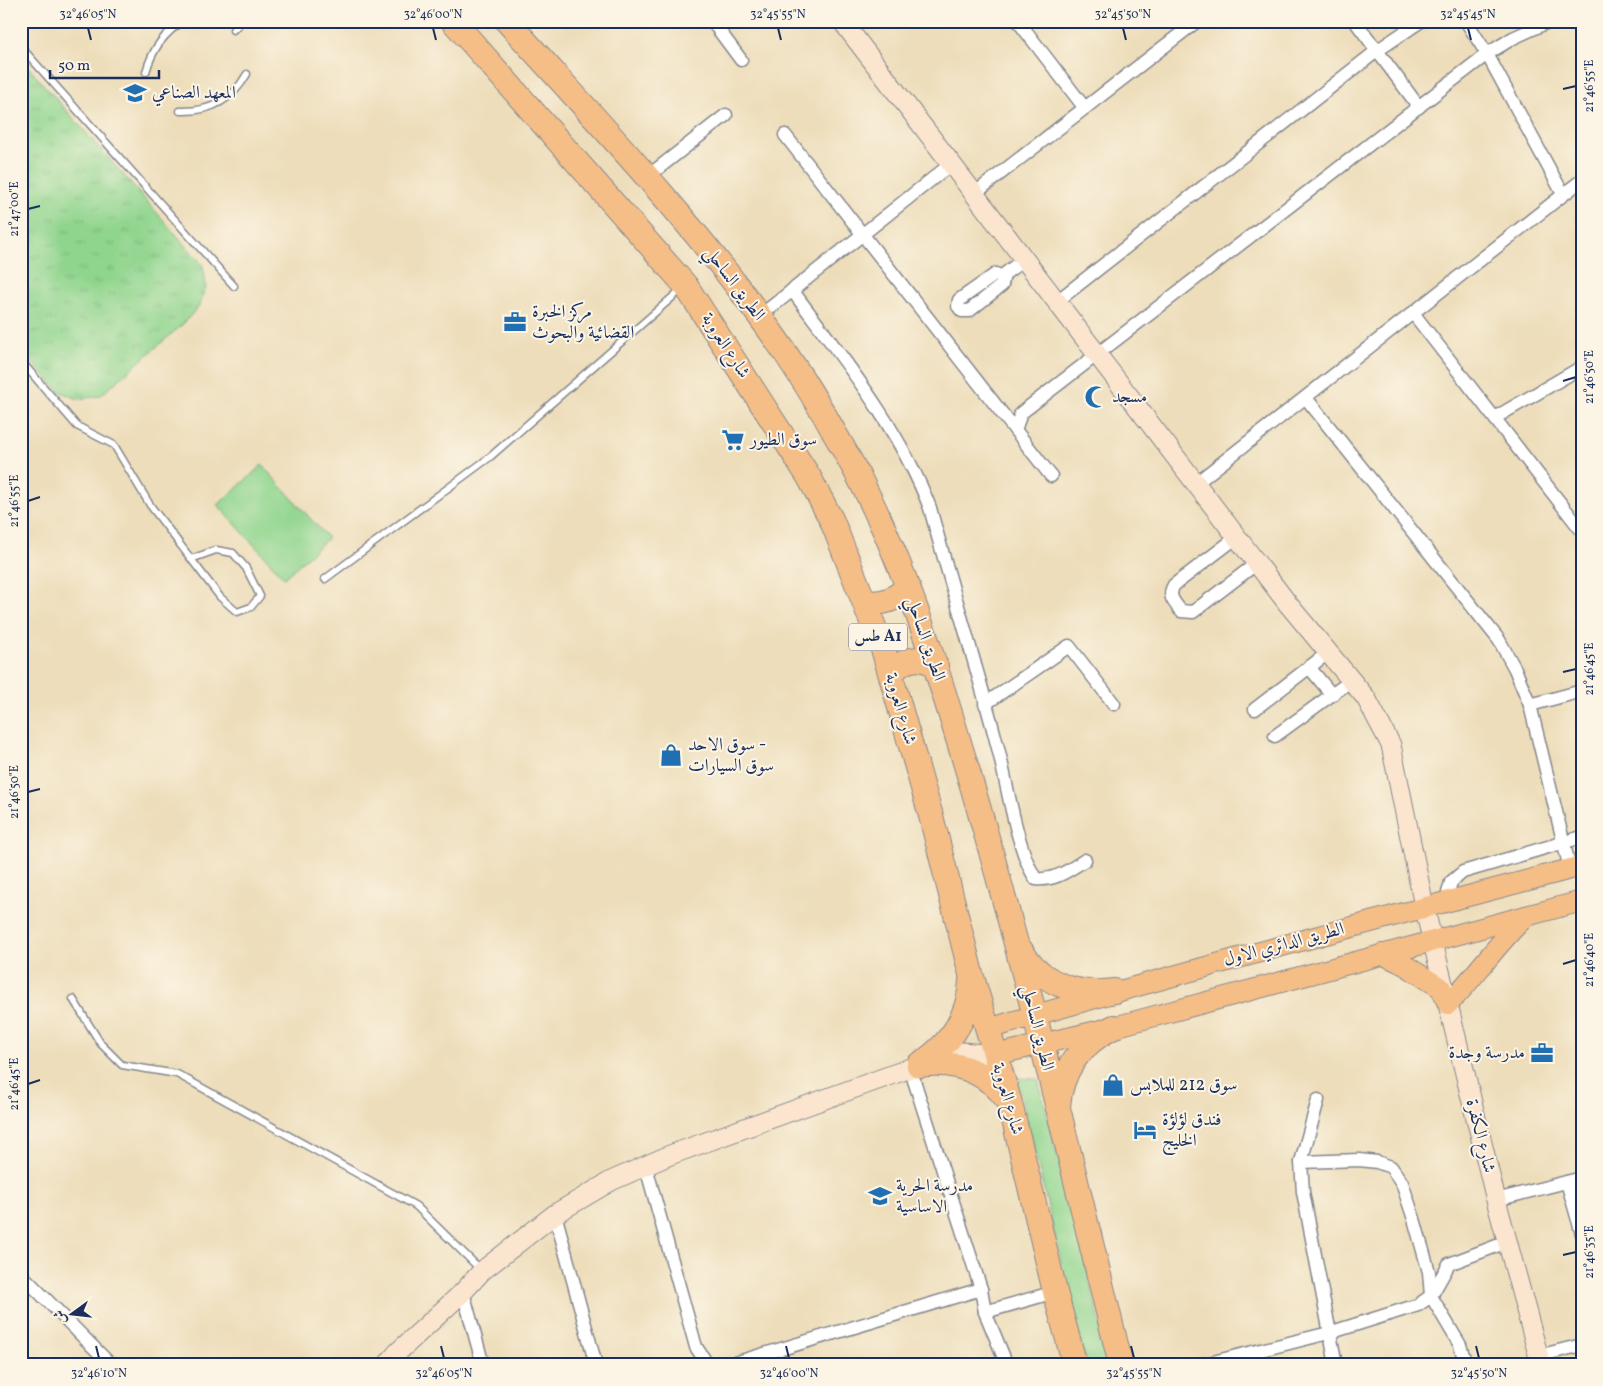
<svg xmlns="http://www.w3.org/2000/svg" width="1603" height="1386" font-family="Vollkorn,Amiri,serif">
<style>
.grass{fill:url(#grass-tufts);stroke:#568276}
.garden{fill:#90d58e;stroke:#568276}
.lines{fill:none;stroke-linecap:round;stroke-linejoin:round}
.lane-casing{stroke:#84868c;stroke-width:9}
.street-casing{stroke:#84868c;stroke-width:15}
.secondary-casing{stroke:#84868c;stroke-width:21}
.primary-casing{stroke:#84868c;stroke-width:22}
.highway-casing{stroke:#84868c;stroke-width:26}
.lane{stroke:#fff;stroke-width:6}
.street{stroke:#fff;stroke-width:12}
.secondary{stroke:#fbe5cf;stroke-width:19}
.primary{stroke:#f6be87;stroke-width:20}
.highway{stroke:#f6be87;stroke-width:24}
.ticks{fill:none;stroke:#1b2f5e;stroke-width:2}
.labels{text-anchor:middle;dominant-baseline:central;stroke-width:4;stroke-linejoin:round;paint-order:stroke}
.shield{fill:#fcf5e5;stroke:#5e6a86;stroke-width:1}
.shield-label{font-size:16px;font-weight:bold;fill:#1b2f5e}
.poi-label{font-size:18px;fill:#1b2f5e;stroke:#fcf5e5;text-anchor:start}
.street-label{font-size:18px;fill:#1b2f5e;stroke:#fcf5e5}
.neatline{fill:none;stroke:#1b2f5e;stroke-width:2}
.ticks-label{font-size:12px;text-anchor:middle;fill:#1b2f5e}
</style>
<defs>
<pattern id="grass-tufts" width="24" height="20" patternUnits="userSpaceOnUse" patternTransform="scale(1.25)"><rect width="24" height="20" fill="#90d58e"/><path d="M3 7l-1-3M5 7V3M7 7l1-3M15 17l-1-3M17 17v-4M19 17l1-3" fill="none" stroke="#7cb77d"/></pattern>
</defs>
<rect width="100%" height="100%" fill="#fcf5e5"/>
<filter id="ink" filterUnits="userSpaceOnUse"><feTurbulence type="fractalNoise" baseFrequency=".02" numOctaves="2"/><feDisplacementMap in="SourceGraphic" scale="10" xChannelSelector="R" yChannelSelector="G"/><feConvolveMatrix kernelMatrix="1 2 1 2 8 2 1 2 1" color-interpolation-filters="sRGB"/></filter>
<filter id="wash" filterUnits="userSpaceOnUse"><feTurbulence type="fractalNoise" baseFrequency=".0096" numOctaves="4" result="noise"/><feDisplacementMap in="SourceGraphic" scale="20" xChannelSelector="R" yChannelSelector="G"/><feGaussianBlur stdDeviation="1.12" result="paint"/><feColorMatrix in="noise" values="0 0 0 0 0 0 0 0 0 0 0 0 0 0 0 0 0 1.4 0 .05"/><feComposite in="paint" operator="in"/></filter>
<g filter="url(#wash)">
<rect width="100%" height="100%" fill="#edddba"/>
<polygon class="grass" points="21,59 203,265 206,287 199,306 184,323 100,396 78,399 59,391 21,351"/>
<g class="garden">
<polygon points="262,465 328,538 284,578 218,505"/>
<polygon points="1017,1078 1038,1079 1111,1365 1086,1365"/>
</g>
</g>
<g filter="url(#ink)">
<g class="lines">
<defs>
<g id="lane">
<polyline points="233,30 242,21"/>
<polyline points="21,47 234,286"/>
<path d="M146,72C152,50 163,33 184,21"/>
<path d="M180,111C210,112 232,101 247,74"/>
<polyline points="21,361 77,426 114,445 150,505 220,597 237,612 251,607 260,596 246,568 233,553 216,550 191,559"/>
<polyline points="325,579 490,457 683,288"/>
<polyline points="73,999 101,1044 122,1065 177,1074 416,1206 481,1270"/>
</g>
<g id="street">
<polyline points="712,21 741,60"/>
<polyline points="1018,21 1084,107"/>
<polyline points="1355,21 1419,107"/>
<polyline points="1466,21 1487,54 1563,194"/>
<polyline points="785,135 1051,476"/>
<polyline points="647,177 726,115"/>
<polyline points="974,194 1197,21"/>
<polygon points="996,274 1003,279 1002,285 969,311 962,311 958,306 959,300"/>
<polyline points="1002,276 1023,260"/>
<path d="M792,290C843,359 899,427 930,508C952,589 978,670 999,752C1007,784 1018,854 1036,879C1055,881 1069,870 1085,860"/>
<polyline points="1056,302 1378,50 1421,21"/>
<polyline points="1413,313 1582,531"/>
<polyline points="760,316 951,164"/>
<polyline points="1306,398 1499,640 1515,669 1530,705 1570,869"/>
<polyline points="1496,417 1582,367"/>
<polyline points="1015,430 1021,413 1487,54 1513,38 1550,21"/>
<polyline points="1195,484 1582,180"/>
<path d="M1237,537L1174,585C1167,596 1174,602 1181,611L1193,612L1257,563"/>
<polyline points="1309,667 1332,695"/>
<polyline points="985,704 1069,646 1114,704"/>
<polyline points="1530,705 1582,691"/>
<polyline points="1255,709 1329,652"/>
<polyline points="1275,736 1352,680"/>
<polyline points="1446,900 1451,882 1463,872 1582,837"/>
<polyline points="910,1068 981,1289 985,1312 1007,1365"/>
<polyline points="1318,1100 1301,1162 1303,1192 1336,1365"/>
<polyline points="1301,1162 1359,1160 1377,1162 1391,1167 1402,1183 1414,1219 1429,1272 1431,1296 1460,1345 1466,1365"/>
<polyline points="646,1167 696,1347 708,1365"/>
<polyline points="1567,1182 1582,1234"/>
<polyline points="1496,1200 1582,1178"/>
<polyline points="555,1214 596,1365"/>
<polyline points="21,1274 111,1365"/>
<polyline points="463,1292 483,1365"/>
<polyline points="985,1312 1055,1292"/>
<polyline points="1538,1356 1582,1345"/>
<polyline points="728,1365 981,1289"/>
<polyline points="1201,1365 1329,1333 1418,1305 1431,1296 1449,1264 1507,1242"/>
</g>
<g id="secondary">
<polyline points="842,21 1288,604 1366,698 1391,745 1424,906 1496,1200 1541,1365"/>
<polyline points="387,1365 398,1352 463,1292 482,1271 555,1214 611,1181 670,1155 919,1065 961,1052 995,1055"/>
</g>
<g id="primary">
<path d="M1382,954L1403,964L1441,988L1448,1004C1476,976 1497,943 1526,916"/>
<path d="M988,1029C1185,971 1383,918 1582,866"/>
<polyline points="995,1055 1114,1027 1582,901"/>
</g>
<g id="highway">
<polyline points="453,21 686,286 809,477 832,521 884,652 931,816 971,974 1010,1103 1055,1292 1075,1365"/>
<path d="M507,21C593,117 682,210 758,314C789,356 818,402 843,448C902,551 934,659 968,772C1026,967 1072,1167 1121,1365"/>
<path d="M865,602C882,605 896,600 908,586"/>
<path d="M891,675C901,659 919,654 936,666"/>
<path d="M1020,949C1041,984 1076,996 1115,991"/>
<path d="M919,1065C950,1045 969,1018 971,981"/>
<path d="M919,1065C955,1060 985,1070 1007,1099"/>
<path d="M1058,1106C1061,1070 1081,1043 1114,1027"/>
</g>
</defs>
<use href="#lane" class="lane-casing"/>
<use href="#street" class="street-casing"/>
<use href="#secondary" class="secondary-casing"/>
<use href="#primary" class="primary-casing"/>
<use href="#highway" class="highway-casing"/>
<use href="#lane" class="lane"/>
<use href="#street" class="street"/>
<use href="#secondary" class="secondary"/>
<use href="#primary" class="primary"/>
<use href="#highway" class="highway"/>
</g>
</g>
<path class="ticks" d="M88,28L91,40M433,28L436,40M778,28L781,40M1123,28L1126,40M1468,28L1471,40M1563,89L1576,86M28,209L40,206M1563,381L1576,377M28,501L40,497M1563,672L1576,669M28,792L40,789M1563,964L1576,960M28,1084L40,1080M1563,1255L1576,1252M96,1346L99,1358M441,1346L444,1358M786,1346L789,1358M1131,1346L1134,1358M1476,1346L1479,1358"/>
<defs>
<symbol id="university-bare" viewBox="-9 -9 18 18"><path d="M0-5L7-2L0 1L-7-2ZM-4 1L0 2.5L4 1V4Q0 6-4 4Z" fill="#1f6fb2" stroke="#fcf5e5" stroke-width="2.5" paint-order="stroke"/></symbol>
<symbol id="office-bare" viewBox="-9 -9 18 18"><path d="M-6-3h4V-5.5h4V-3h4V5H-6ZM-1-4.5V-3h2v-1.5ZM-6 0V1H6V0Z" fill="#1f6fb2" stroke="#fcf5e5" stroke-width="2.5" paint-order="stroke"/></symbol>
<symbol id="mosque-bare" viewBox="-9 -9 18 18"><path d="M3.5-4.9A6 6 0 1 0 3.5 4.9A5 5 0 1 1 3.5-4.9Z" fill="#1f6fb2" stroke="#fcf5e5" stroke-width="2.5" paint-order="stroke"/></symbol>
<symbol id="supermarket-bare" viewBox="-9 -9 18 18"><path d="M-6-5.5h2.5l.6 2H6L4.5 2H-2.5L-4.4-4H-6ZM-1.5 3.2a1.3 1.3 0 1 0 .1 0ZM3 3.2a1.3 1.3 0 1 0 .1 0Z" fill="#1f6fb2" stroke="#fcf5e5" stroke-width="2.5" paint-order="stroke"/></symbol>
<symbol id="shop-bare" viewBox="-9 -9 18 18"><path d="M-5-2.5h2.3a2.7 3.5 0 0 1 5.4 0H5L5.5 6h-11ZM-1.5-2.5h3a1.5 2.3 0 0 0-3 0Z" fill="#1f6fb2" stroke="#fcf5e5" stroke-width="2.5" paint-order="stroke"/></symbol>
<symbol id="hotel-bare" viewBox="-9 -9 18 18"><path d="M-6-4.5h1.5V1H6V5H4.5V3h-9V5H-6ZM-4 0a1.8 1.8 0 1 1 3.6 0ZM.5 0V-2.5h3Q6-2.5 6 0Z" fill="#1f6fb2" stroke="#fcf5e5" stroke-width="2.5" paint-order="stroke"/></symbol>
<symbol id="school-bare" viewBox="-9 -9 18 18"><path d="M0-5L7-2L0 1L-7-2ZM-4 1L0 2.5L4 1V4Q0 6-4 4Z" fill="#1f6fb2" stroke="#fcf5e5" stroke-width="2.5" paint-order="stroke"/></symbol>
</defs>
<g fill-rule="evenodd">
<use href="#university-bare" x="119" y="77" width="32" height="32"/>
<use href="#office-bare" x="499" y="306" width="32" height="32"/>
<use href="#mosque-bare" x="1080" y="381" width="32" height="32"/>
<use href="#supermarket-bare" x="717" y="424" width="32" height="32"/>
<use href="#shop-bare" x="655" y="739" width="32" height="32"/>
<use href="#office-bare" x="1526" y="1037" width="32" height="32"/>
<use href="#shop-bare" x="1097" y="1069" width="32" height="32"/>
<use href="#hotel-bare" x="1129" y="1114" width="32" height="32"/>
<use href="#school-bare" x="864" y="1180" width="32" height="32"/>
</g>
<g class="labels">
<rect class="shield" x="849" y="623.5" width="58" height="27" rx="4"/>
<g class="shield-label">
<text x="878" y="637">طس A1</text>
</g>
<g class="poi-label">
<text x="152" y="93">المعهد الصناعي</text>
<text x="532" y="312">مركز الخبرة<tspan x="532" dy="21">القضائية والبحوث</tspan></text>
<text x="1112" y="397">مسجد</text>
<text x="750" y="440">سوق الطيور</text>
<text x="688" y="745">سوق الاحد -<tspan x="688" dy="21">سوق السيارات</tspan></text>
<text x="1525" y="1053" text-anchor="end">مدرسة وجدة</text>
<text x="1130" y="1085">سوق 212 للملابس</text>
<text x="1162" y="1120">فندق لؤلؤة<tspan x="1162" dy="21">الخليج</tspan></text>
<text x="896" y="1186">مدرسة الحرية<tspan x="896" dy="21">الاساسية</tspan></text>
</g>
<g class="street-label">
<text transform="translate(734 284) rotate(53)">الطريق الساحلي</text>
<text transform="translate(725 346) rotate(57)">شارع العروبة</text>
<text transform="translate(925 639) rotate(71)">الطريق الساحلي</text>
<text transform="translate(900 709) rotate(74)">شارع العروبة</text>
<text transform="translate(1284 945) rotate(-15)">الطريق الدائري الاول</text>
<text transform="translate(1037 1028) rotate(76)">الطريق الساحلي</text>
<text transform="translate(1007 1099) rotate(74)">شارع العروبة</text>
<text transform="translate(1480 1136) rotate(76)">شارع الكفرة</text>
</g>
</g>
<rect width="1603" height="1386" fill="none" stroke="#fcf5e5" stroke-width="55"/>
<g transform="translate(72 1314) rotate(255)" stroke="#fcf5e5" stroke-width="4" paint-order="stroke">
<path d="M0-4L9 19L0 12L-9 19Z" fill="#1b2f5e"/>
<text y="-8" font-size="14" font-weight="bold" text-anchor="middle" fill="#1b2f5e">ش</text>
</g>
<path d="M50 70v8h109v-8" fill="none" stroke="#1b2f5e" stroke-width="2.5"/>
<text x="58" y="70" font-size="15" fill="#1b2f5e" stroke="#fcf5e5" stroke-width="4" paint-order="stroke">50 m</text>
<rect x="28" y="28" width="1548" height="1330" class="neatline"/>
<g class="ticks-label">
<text x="88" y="18">32°46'05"N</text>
<text x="433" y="18">32°46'00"N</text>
<text x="778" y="18">32°45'55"N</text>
<text x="1123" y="18">32°45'50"N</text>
<text x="1468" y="18">32°45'45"N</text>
<text transform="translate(1589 86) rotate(-90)" y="4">21°46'55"E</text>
<text transform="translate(14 209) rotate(-90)" y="4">21°47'00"E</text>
<text transform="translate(1589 377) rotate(-90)" y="4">21°46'50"E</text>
<text transform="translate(14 501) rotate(-90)" y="4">21°46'55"E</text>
<text transform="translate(1589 669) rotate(-90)" y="4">21°46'45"E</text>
<text transform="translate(14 792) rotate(-90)" y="4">21°46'50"E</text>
<text transform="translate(1589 960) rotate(-90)" y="4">21°46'40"E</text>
<text transform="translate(14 1084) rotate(-90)" y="4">21°46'45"E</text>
<text transform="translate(1589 1252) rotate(-90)" y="4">21°46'35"E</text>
<text x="99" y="1377">32°46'10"N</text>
<text x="444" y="1377">32°46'05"N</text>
<text x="789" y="1377">32°46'00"N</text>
<text x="1134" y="1377">32°45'55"N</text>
<text x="1479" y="1377">32°45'50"N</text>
</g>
</svg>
